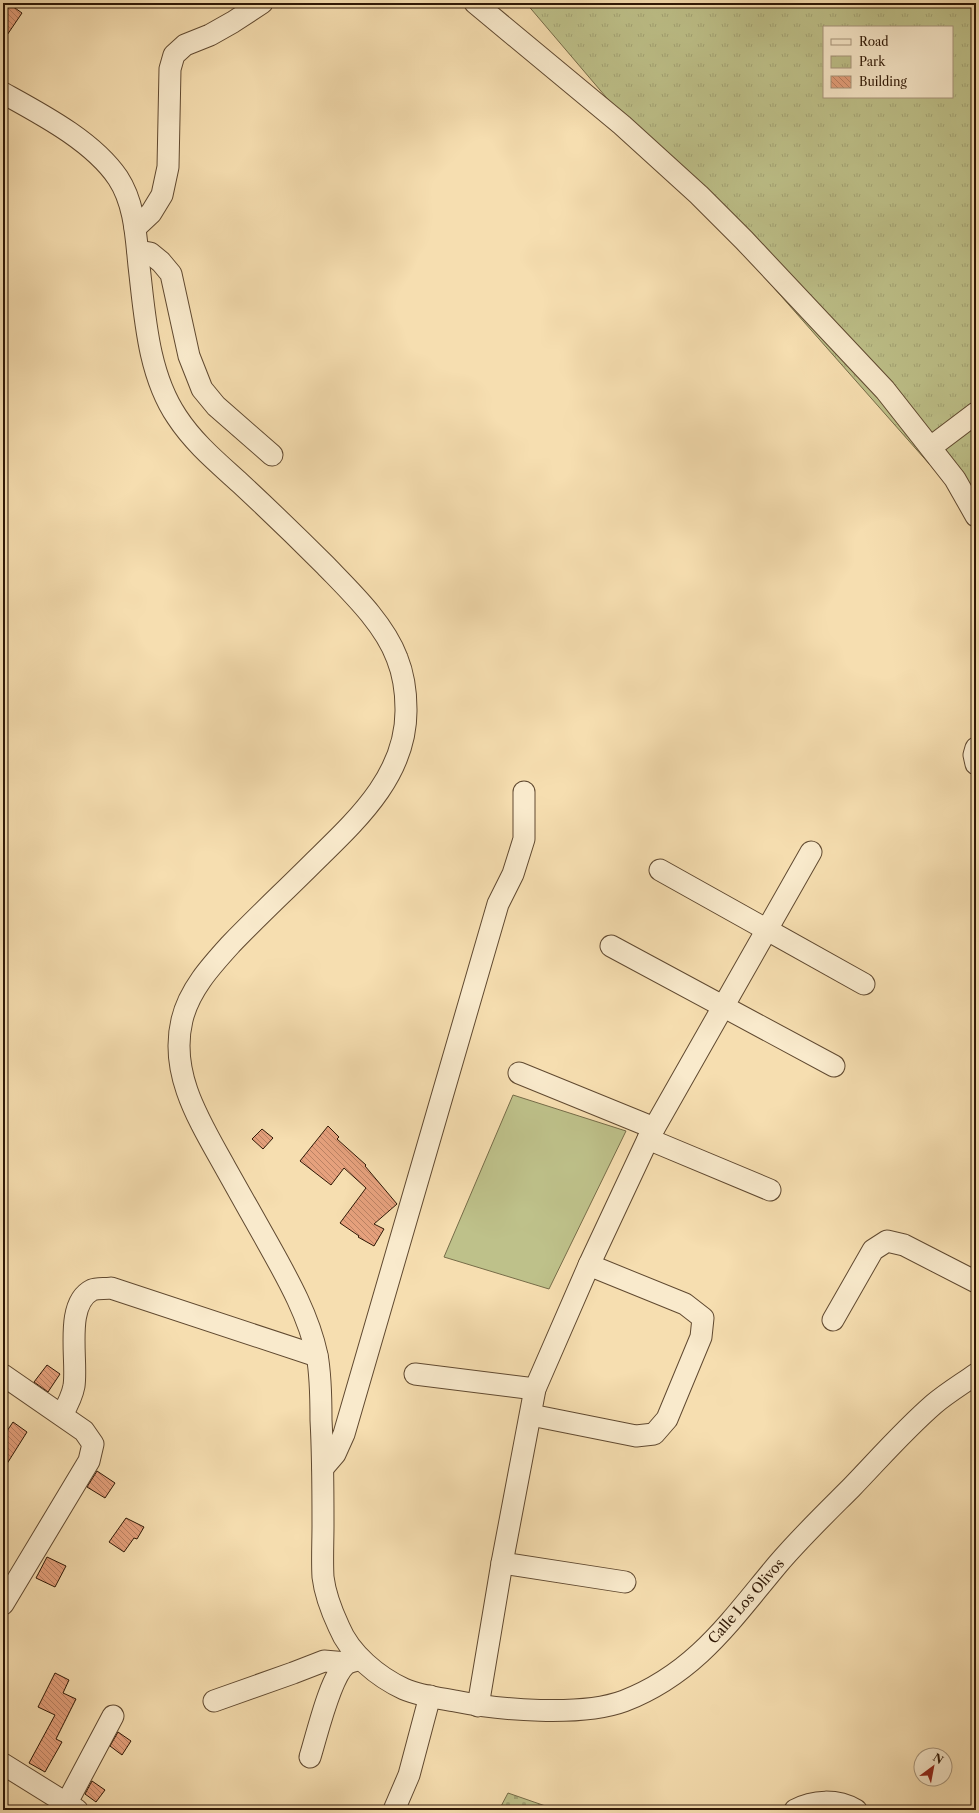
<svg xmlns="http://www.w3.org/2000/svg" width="979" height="1813" font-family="'Libre Caslon Text',serif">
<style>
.green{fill:#bec18a;stroke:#766c48}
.cemetery{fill:url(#cemetery-stones);stroke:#766c48}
.park{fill:url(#park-tufts);stroke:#766c48;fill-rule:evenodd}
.building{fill:url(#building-back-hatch);stroke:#2e1705}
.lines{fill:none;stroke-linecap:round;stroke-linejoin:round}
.minor-casing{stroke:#604930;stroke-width:23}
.minor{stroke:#f9eacc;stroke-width:21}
.labels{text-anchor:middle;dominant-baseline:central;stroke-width:4;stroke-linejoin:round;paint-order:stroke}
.street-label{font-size:14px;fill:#2e1705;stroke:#f9eacc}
</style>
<defs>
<pattern id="cemetery-stones" width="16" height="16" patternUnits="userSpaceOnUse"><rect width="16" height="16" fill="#bec18a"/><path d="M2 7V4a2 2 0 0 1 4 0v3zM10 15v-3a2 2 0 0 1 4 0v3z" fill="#a4a576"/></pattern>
<pattern id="park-tufts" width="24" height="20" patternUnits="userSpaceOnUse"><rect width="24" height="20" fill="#bec18a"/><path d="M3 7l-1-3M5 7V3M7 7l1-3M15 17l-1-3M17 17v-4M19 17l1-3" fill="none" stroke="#a4a576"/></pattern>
<pattern id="building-back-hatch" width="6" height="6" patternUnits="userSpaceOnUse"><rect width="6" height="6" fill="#e6a17d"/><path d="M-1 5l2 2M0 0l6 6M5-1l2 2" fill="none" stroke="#bb8264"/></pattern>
</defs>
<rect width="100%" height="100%" fill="#f6deb0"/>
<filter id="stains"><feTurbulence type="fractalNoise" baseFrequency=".005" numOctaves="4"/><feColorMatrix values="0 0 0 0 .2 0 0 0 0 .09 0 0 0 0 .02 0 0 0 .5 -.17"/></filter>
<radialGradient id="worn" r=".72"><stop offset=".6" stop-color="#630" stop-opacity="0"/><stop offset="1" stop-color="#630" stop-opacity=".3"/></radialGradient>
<polygon class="green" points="513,1095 626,1131 549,1289 444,1257"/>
<polygon class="cemetery" points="508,1793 557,1810 499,1810"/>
<path class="park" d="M526,3H976V517L617,110ZM824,27H952V97H824Z"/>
<g class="building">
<polygon points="3,3 8,3 22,13 3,41"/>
<polygon points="328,1126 339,1137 337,1139 366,1165 365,1166 397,1204 374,1224 384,1229 374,1246 358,1237 359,1236 340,1223 366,1188 344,1168 331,1185 300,1161"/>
<polygon points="262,1129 273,1138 263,1149 252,1139"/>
<polygon points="47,1365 60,1374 48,1392 34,1382"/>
<polygon points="13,1422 27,1432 3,1470 3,1437"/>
<polygon points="97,1471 115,1483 105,1498 87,1487"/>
<polygon points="126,1518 144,1527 137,1539 134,1538 124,1552 109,1542"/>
<polygon points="47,1557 66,1566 55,1587 36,1578"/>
<polygon points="55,1673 69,1680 63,1693 76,1699 56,1739 62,1742 45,1772 29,1763 55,1715 38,1707"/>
<polygon points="118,1732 131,1741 122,1755 110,1746"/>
<polygon points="92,1781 105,1790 96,1802 85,1794"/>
</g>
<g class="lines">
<defs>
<g id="minor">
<polyline points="475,3 622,125 699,195 744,240 885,390 955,479 976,516"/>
<path d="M3,93C41,114 93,141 118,178C135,204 136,237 139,266C145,317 148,374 177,417C194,443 217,462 240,483C269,510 297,537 325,565C350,591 384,623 397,658C403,673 406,693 406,709C407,774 358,819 315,861C287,889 258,916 231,944C211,966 189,990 182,1020C169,1074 200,1122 225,1167C240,1194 255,1220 270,1247C289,1281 309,1317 317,1355C321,1376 321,1399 321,1420C323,1455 323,1490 323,1525C323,1542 322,1560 323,1577C325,1594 332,1612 339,1627C350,1654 378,1677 404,1689C420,1696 438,1698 455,1701C499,1710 581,1717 624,1701C696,1673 731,1620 778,1564C801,1537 826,1513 851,1488C878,1460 904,1430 934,1404C947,1393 962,1384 976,1374"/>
<polyline points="135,228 151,213 162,195 168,167 170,69 174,55 185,45 210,35 233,22 262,3"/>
<polyline points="138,251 150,253 161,262 171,274 189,356 202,389 216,406 272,455"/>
<polyline points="931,447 976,413"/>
<polyline points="976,748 974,755 976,764"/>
<polyline points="660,870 864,984"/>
<polyline points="611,946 834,1066"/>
<polyline points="519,1073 654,1128"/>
<polyline points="648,1139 770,1190"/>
<polyline points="833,1320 873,1250 887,1241 904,1245 976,1282"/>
<polyline points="415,1374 535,1389"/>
<polyline points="3,1375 84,1431 93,1444 89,1461 3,1604"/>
<path d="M62,1415C67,1406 72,1397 74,1386C78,1360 64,1304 92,1290C97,1288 105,1289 111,1288L317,1356"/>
<polyline points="531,1415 636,1436 654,1434 667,1419 701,1337 703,1318 685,1304 589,1265"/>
<polyline points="323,1468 335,1454 344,1434 498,904 513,874 524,839 524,792"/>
<polyline points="502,1563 625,1582"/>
<polyline points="214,1701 293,1673 324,1661 347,1663"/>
<polyline points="478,1706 502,1563 535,1389 589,1265 648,1139 811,852"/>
<path d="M310,1757C317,1735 330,1677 346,1664C349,1662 354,1661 357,1660"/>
<polyline points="3,1764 77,1810"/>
<polyline points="63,1810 113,1716"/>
<polyline points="394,1810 409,1775 430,1696"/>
<path d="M795,1810C813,1800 837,1799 856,1810"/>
</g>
</defs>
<use href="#minor" class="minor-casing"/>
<use href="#minor" class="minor"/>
</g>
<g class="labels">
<g class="street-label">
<text transform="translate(746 1601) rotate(-49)">Calle Los Olivos</text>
</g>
</g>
<rect width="979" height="1813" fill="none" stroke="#f6deb0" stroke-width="16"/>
<rect x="4" y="4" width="971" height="1805" fill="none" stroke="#2e1705" stroke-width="2"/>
<rect x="8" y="8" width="963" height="1797" fill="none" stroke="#2e1705"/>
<rect x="823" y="26" width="130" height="72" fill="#f9eacc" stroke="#a8967c"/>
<rect x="831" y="39" width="20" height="6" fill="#f9eacc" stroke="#a8967c"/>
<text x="859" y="46" font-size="12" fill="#2e1705">Road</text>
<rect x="831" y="56" width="20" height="12" fill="url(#park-tufts)" stroke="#a8967c"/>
<text x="859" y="66" font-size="12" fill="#2e1705">Park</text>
<rect x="831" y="76" width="20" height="12" fill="url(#building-back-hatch)" stroke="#a8967c"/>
<text x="859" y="86" font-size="12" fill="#2e1705">Building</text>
<g transform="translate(933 1767) rotate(32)"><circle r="19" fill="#f9eacc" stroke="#a8967c"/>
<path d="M0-3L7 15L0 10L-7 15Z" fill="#8f2418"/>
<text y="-6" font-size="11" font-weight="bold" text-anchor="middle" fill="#2e1705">N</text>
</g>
<rect width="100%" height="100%" filter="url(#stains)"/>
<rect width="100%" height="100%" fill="url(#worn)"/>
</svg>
